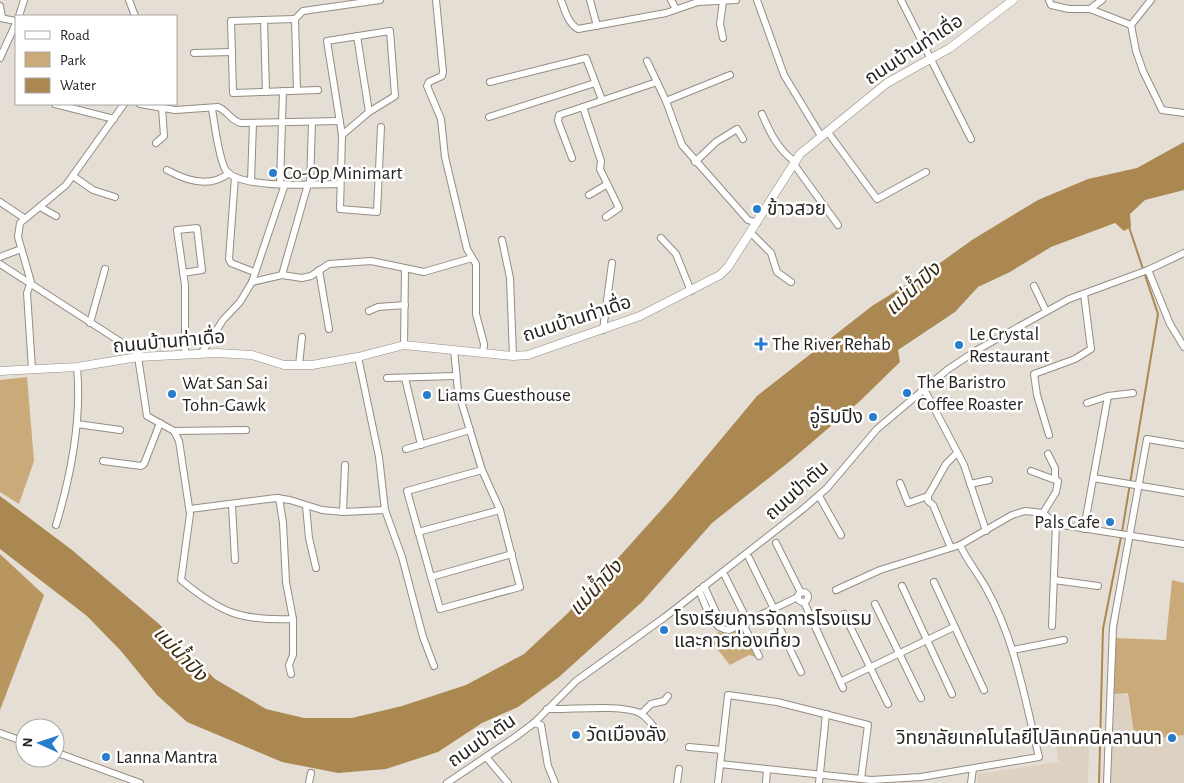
<svg xmlns="http://www.w3.org/2000/svg" width="1184" height="783" font-family="'Alegreya Sans','Noto Sans Thai',sans-serif">
<style>
.built{fill:#ddd1c2}
.green{fill:#caaa78}
.forest{fill:#b9965f}
.water{fill:#ab8851}
.lines{fill:none;stroke-linecap:round;stroke-linejoin:round}
.stream{stroke:#ab8851;stroke-width:2}
.minor-casing{stroke:#948d84;stroke-width:8}
.tertiary-casing{stroke:#948d84;stroke-width:9}
.minor{stroke:#fff;stroke-width:6}
.tertiary{stroke:#fff;stroke-width:8}
.poi-dot{fill:#277dcb;stroke:#fff;stroke-width:2}
.labels{text-anchor:middle;dominant-baseline:central;stroke-width:5;stroke-linejoin:round;paint-order:stroke}
.street-label{font-size:19px;fill:#282521;stroke:#fff}
.poi-label{font-size:19px;fill:#282521;stroke:#fff;text-anchor:start}
.water-label{font-size:20px;font-style:italic;fill:#392a10;stroke:#fff}
</style>
<rect width="100%" height="100%" fill="#e5ded4"/>
<g class="built">
<polygon points="1127,693 1135,741 1184,735 1184,783 1110,783 1114,694"/>
<polygon points="1089,741 1088,783 977,783 978,774 1059,762 1056,745"/>
</g>
<g class="green">
<polygon points="27,377 34,461 19,504 0,492 0,380"/>
<polygon points="1172,580 1184,583 1184,735 1135,741 1128,693 1114,694 1116,638 1166,640"/>
<polygon points="742,628 756,657 749,655 730,665 710,640 718,632 727,634"/>
</g>
<polygon class="forest" points="0,554 44,595 0,710"/>
<polygon class="water" points="1184,142 1184,190 1145,200 1130,214 1131,227 1124,231 1115,223 1051,247 1010,272 978,287 955,312 898,350 900,362 860,401 789,462 712,523 642,602 559,677 518,707 482,723 438,752 386,769 338,773 282,762 187,722 157,695 121,651 87,616 0,549 0,496 72,550 159,624 215,679 266,709 304,718 352,718 402,706 466,685 524,654 568,613 619,557 672,498 757,396 872,306 933,268 972,240 1038,200 1088,179 1137,168"/>
<g class="lines">
<g class="stream">
<polyline points="1122,532 1158,314 1129,227"/>
<polyline points="1099,783 1103,629 1121,537"/>
</g>
<defs>
<g id="minor">
<polyline points="129,0 135,16"/>
<polyline points="436,0 443,72 442,76 429,82 427,86 441,119 445,157 467,249 476,264 476,314 484,344 483,353"/>
<path d="M561,0C565,11 568,23 578,29L666,13L698,2L736,0"/>
<polyline points="590,0 597,26"/>
<polyline points="671,0 676,9"/>
<polyline points="757,0 784,75 821,136"/>
<polyline points="901,0 971,139"/>
<polyline points="1049,0 1051,5 1069,9 1090,9 1131,25 1136,51 1143,71 1162,110 1184,113"/>
<polyline points="0,6 2,17"/>
<polyline points="1090,9 1102,0"/>
<polyline points="19,16 24,0"/>
<polyline points="0,18 16,21"/>
<polyline points="295,19 231,21 233,93 318,90"/>
<polyline points="264,20 266,92"/>
<polyline points="1131,25 1151,0"/>
<polyline points="357,36 369,112"/>
<polyline points="723,38 720,24 723,1"/>
<polyline points="194,53 232,52"/>
<polyline points="0,58 16,23"/>
<polyline points="647,61 666,101 682,145 748,220 757,223"/>
<polyline points="490,82 586,58 602,100"/>
<polyline points="297,90 295,19 303,11 380,0"/>
<polyline points="666,101 730,75"/>
<polyline points="55,104 114,119"/>
<path d="M140,104L175,110L218,107C228,111 231,121 241,123L340,121"/>
<polyline points="583,107 601,161 600,169 619,208 606,217"/>
<path d="M212,109C215,126 218,154 225,169C236,190 318,184 340,184"/>
<path d="M762,114C770,133 778,149 794,161"/>
<polyline points="489,117 595,83"/>
<polyline points="827,131 877,199 926,172"/>
<polyline points="342,135 369,112 395,96 390,31 327,41 342,135 340,209 377,212 381,127"/>
<polyline points="156,143 164,136 162,108"/>
<polyline points="572,158 558,121 559,115 657,82"/>
<polyline points="695,162 716,142 737,129 743,139"/>
<polyline points="793,163 838,225"/>
<path d="M167,170C185,180 210,189 229,173"/>
<polyline points="73,176 93,190 115,197"/>
<polyline points="235,177 229,259 231,263 254,272"/>
<polyline points="251,181 253,123"/>
<polyline points="280,184 283,91"/>
<polyline points="310,184 312,122"/>
<polyline points="589,195 606,185"/>
<polyline points="0,202 24,218"/>
<polyline points="40,207 56,216"/>
<polyline points="750,232 771,253 777,272 791,282"/>
<polyline points="661,238 676,254 691,291"/>
<polyline points="502,240 510,278 513,356"/>
<polyline points="0,257 21,249"/>
<polyline points="0,264 144,357"/>
<polyline points="319,270 329,329"/>
<polyline points="1148,270 1170,324 1184,347"/>
<polyline points="183,273 202,270 197,228 177,230 185,285 185,355"/>
<polyline points="282,275 302,278 311,276 329,264 371,261 424,272 472,258"/>
<polyline points="252,282 282,275 308,184"/>
<polyline points="1034,286 1046,311"/>
<polyline points="369,311 378,307 405,305"/>
<polyline points="90,323 105,269"/>
<polyline points="603,330 612,263"/>
<polyline points="404,345 405,269"/>
<polyline points="454,350 458,391 482,470 500,510 520,587 440,609 407,491 482,470"/>
<polyline points="201,354 223,320 240,302 252,282 285,184"/>
<path d="M138,357L147,416L174,431L179,441L190,514L181,580C221,613 240,621 293,619"/>
<polyline points="358,357 379,457 385,510 402,557 423,637 434,666"/>
<polyline points="299,365 302,337"/>
<polyline points="32,369 27,293 31,282 18,237 20,223 66,185 124,104"/>
<polyline points="387,378 455,376"/>
<polyline points="405,378 421,445"/>
<polyline points="924,389 964,465 986,531"/>
<polyline points="1108,396 1133,393"/>
<polyline points="77,424 120,430"/>
<polyline points="174,431 246,430"/>
<polyline points="1049,435 1037,395 1034,374 1075,359 1091,349 1084,294"/>
<polyline points="406,449 470,430"/>
<polyline points="1048,454 1055,468 1055,478"/>
<polyline points="103,461 141,466 144,464 160,423"/>
<polyline points="1031,471 1058,481 1056,492 1043,513"/>
<polyline points="1093,478 1184,493"/>
<polyline points="900,483 908,503 928,496"/>
<polyline points="970,484 989,480"/>
<polyline points="819,496 841,535"/>
<polyline points="279,498 283,523 286,582 293,619 293,655 289,665 291,674"/>
<polyline points="232,505 235,560"/>
<polyline points="306,506 309,538 316,568"/>
<polyline points="190,509 276,498 290,500 322,510 343,512 385,510"/>
<polyline points="343,512 345,465"/>
<path d="M56,525C71,475 82,420 77,367"/>
<polyline points="1084,529 1108,396 1087,403"/>
<polyline points="418,532 500,510"/>
<polyline points="776,543 801,593"/>
<polyline points="951,548 933,505 928,501 928,496 946,464 957,453"/>
<polyline points="749,558 774,609"/>
<polyline points="725,576 748,622"/>
<polyline points="431,577 512,554"/>
<polyline points="1054,580 1098,586"/>
<polyline points="934,582 984,690"/>
<polyline points="704,586 720,621 719,627"/>
<polyline points="902,586 952,694"/>
<path d="M699,590C705,604 712,630 729,630L798,597"/>
<polyline points="836,590 880,570 960,545 1012,515 1025,511 1043,513 1056,524 1184,544"/>
<circle cx="803" cy="597" r="5"/>
<polyline points="804,602 843,688"/>
<polyline points="875,604 921,698"/>
<polyline points="771,610 801,672"/>
<polyline points="844,614 888,704"/>
<polyline points="743,624 759,656"/>
<polyline points="1052,626 1056,524"/>
<polyline points="1013,650 1064,640"/>
<polyline points="840,682 954,627"/>
<path d="M547,709C571,710 620,704 640,713C648,717 657,732 664,739"/>
<polyline points="641,714 651,704 664,701 668,696"/>
<polyline points="534,723 541,725 548,766 555,783"/>
<polyline points="0,733 25,742"/>
<polyline points="689,747 722,750"/>
<polyline points="55,752 140,783"/>
<polyline points="487,758 508,783"/>
<path d="M720,764L871,780L921,777L1039,757C1025,700 1015,639 986,588C978,573 967,561 960,545"/>
<polyline points="309,783 311,773"/>
<polyline points="447,783 514,738 534,723 576,681 665,617 803,509 827,488 877,429 947,370 977,350 1069,299 1148,270 1184,253"/>
<polyline points="677,783 679,769"/>
<polyline points="718,783 728,695 777,702 868,725 861,779"/>
<polyline points="766,783 767,770"/>
<polyline points="819,783 826,714"/>
<polyline points="971,783 973,769"/>
<polyline points="1107,783 1113,627 1147,439 1184,445"/>
</g>
<polyline id="tertiary" points="0,371 77,367 138,357 217,353 252,355 284,365 312,365 358,357 404,345 513,356 528,355 640,316 720,275 728,267 800,154 887,83 950,48 1013,0"/>
</defs>
<use href="#minor" class="minor-casing"/>
<use href="#tertiary" class="tertiary-casing"/>
<use href="#minor" class="minor"/>
<use href="#tertiary" class="tertiary"/>
</g>
<g class="poi-dot">
<circle cx="273" cy="173" r="5"/>
<circle cx="757" cy="209" r="5"/>
<path d="M758.5 336.5h5v5h5v5h-5v5h-5v-5h-5v-5h5z"/>
<circle cx="959" cy="345" r="5"/>
<circle cx="907" cy="393" r="5"/>
<circle cx="172" cy="394" r="5"/>
<circle cx="427" cy="395" r="5"/>
<circle cx="873" cy="417" r="5"/>
<circle cx="1110" cy="522" r="5"/>
<circle cx="664" cy="630" r="5"/>
<circle cx="576" cy="735" r="5"/>
<circle cx="1172" cy="738" r="5"/>
<circle cx="106" cy="757" r="5"/>
</g>
<g class="labels">
<g class="street-label">
<text transform="translate(914 50) rotate(-33)">ถนนบ้านท่าเดื่อ</text>
<text transform="translate(577 319) rotate(-18)">ถนนบ้านท่าเดื่อ</text>
<text transform="translate(169 342) rotate(-5)">ถนนบ้านท่าเดื่อ</text>
<text transform="translate(797 491) rotate(-42)">ถนนป่าตัน</text>
<text transform="translate(482 741) rotate(-35)">ถนนป่าตัน</text>
</g>
<g class="poi-label">
<text x="283" y="173">Co-Op Minimart</text>
<text x="767" y="209">ข้าวสวย</text>
<text x="969" y="334">Le Crystal<tspan x="969" dy="22">Restaurant</tspan></text>
<text x="772" y="344">The River Rehab</text>
<text x="917" y="382">The Baristro<tspan x="917" dy="22">Coffee Roaster</tspan></text>
<text x="182" y="383">Wat San Sai<tspan x="182" dy="22">Tohn-Gawk</tspan></text>
<text x="437" y="395">Liams Guesthouse</text>
<text x="863" y="417" text-anchor="end">อู่ริมปิง</text>
<text x="1100" y="522" text-anchor="end">Pals Cafe</text>
<text x="674" y="619">โรงเรียนการจัดการโรงแรม<tspan x="674" dy="22">และการท่องเที่ยว</tspan></text>
<text x="586" y="735">วัดเมืองลัง</text>
<text x="1162" y="738" text-anchor="end">วิทยาลัยเทคโนโลยีโปลิเทคนิคลานนา</text>
<text x="116" y="757">Lanna Mantra</text>
</g>
<g class="water-label">
<text transform="translate(913 289) rotate(-43)">แม่น้ำปิง</text>
<text transform="translate(596 588) rotate(-47)">แม่น้ำปิง</text>
<text transform="translate(180 654) rotate(46)">แม่น้ำปิง</text>
</g>
</g>
<rect x="15" y="15" width="162" height="90" fill="#ffffff" stroke="#a9a8a6"/>
<rect x="25" y="31" width="25" height="8" fill="#ffffff" stroke="#a9a8a6"/>
<text x="60" y="40" font-size="15" fill="#282521">Road</text>
<rect x="25" y="52" width="25" height="15" fill="#caaa78" stroke="#a9a8a6"/>
<text x="60" y="65" font-size="15" fill="#282521">Park</text>
<rect x="25" y="78" width="25" height="15" fill="#ab8851" stroke="#a9a8a6"/>
<text x="60" y="90" font-size="15" fill="#282521">Water</text>
<g transform="translate(40 743) rotate(273)"><circle r="24" fill="#ffffff" stroke="#a9a8a6"/>
<path d="M0-4L9 19L0 12L-9 19Z" fill="#277dcb"/>
<text y="-8" font-size="14" font-weight="bold" text-anchor="middle" fill="#282521">N</text>
</g>
</svg>
